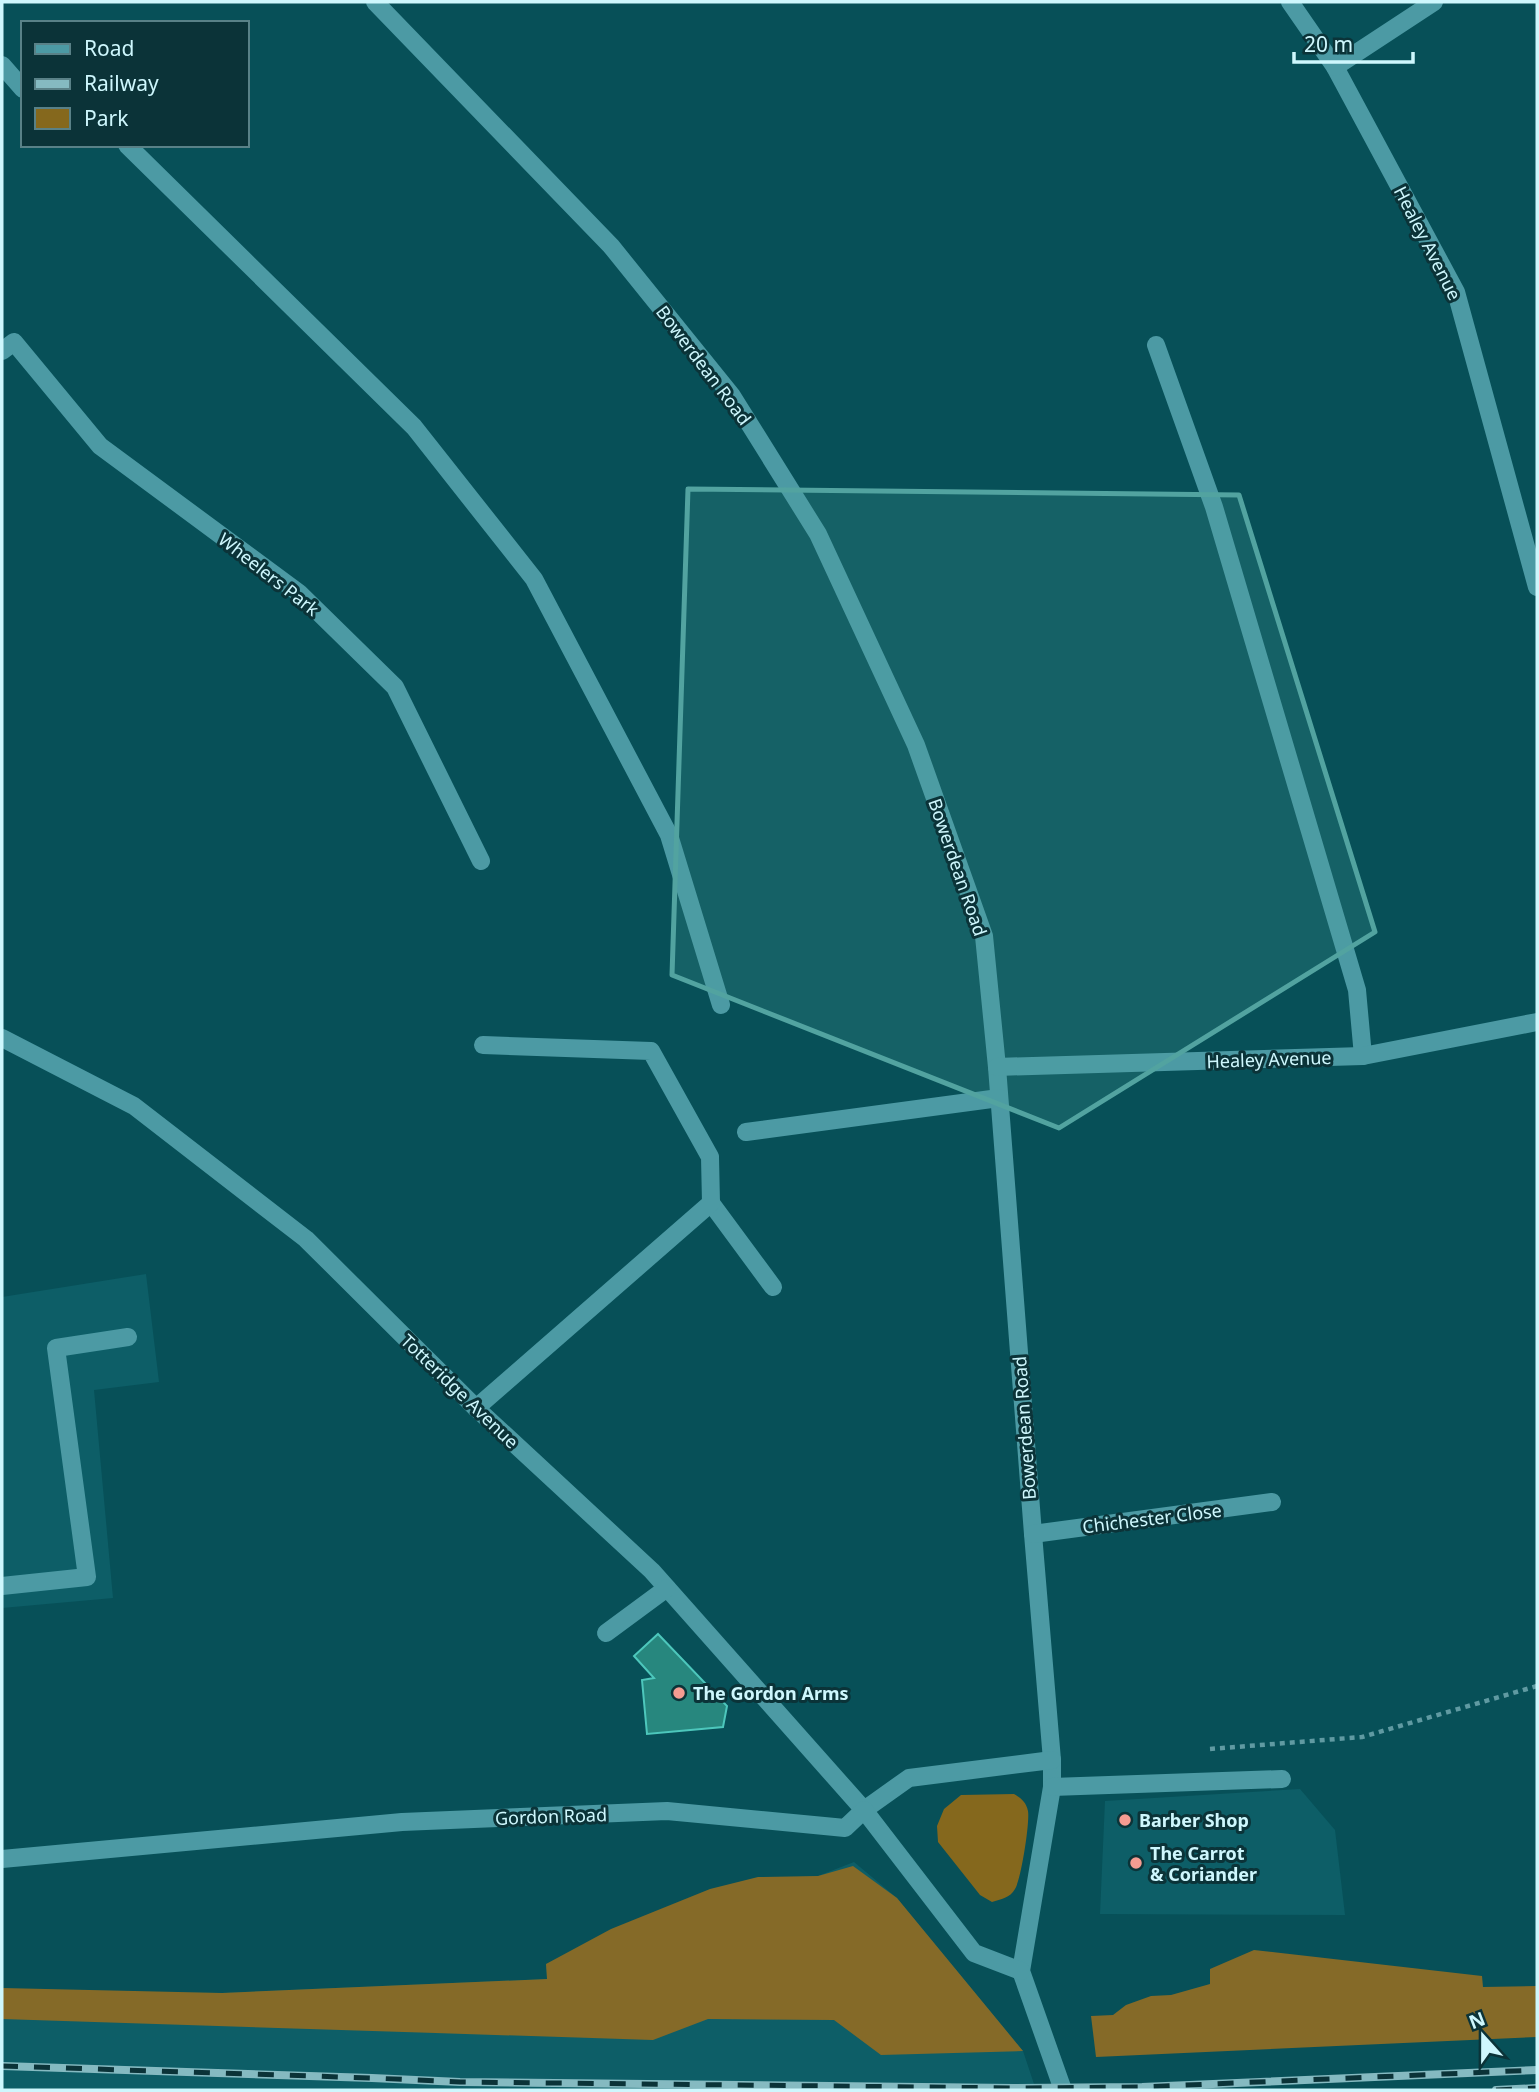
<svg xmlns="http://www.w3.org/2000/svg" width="1539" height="2092" font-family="'Noto Sans',sans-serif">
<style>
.built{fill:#0d5e67}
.green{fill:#85681d}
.forest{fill:#856a28}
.building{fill:#27877e;stroke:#4dc7bc;stroke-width:2}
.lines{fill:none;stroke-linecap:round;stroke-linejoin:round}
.path{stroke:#609aa2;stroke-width:4.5;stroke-dasharray:5 5;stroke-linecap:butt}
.minor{stroke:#4c9aa4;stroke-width:18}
.rail-casing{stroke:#85bac1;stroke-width:8}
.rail{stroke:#0b3338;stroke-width:5;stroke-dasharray:16;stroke-linecap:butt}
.marked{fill:#52a3a0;fill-opacity:0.2;stroke:#52a3a0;stroke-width:5;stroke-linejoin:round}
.poi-dot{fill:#f59c92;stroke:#0b3338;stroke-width:2.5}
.labels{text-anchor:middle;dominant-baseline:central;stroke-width:6;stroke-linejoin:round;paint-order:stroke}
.street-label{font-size:18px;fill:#cef7fd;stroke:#0b3338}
.poi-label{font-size:18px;font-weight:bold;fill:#cef7fd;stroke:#0b3338;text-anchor:start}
</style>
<rect width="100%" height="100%" fill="#075058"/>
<g class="built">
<polygon points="146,1274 159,1382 94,1390 113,1598 2,1608 2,1297"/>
<polygon points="1300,1789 1335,1830 1345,1915 1100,1914 1105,1801"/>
<polygon points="854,1862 897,1898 1023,2051 1036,2090 2,2090 2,1992 44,1991 222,1993 547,1979 546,1964 755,1879 818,1876"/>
</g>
<path class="green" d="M1014,1794C1022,1799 1026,1802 1028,1811C1030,1822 1021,1880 1015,1889C1010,1898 1001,1899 992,1902L980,1895L938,1842L937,1826L944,1809L961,1795Z"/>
<g class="forest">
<polygon points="853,1866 897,1898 1023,2051 881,2055 834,2020 708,2019 653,2040 2,2019 2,1988 222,1993 547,1979 546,1964 611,1929 710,1889 758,1877 818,1876"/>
<polygon points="1254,1950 1482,1976 1483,1987 1537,1986 1537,2037 1096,2057 1091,2016 1113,2015 1126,2005 1151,1996 1171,1995 1210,1984 1210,1969"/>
</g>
<polygon class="building" points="658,1634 727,1706 723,1727 647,1734 642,1680 654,1678 634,1656"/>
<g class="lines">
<polyline class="path" points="1210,1749 1362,1737 1537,1686"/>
<g class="minor">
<polyline points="375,2 611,246 732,396 818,534 916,745 984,936 997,1067 1033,1534 1052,1760 1052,1787 1021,1971 1063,2090"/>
<polyline points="1290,2 1335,67 1456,292 1537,587"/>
<polyline points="2,65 23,89"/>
<polyline points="1335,67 1434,2"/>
<polyline points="127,145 414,427 534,579 669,835 721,1005"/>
<polyline points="1156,345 1214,507 1357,990 1363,1056"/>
<polyline points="2,351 14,342 100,446 299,593 395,687 481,861"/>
<polyline points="2,1038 134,1106 306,1239 476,1408 652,1571 864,1810 909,1778 1052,1760"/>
<polyline points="997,1067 1363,1056 1537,1022"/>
<polyline points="746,1132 999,1098"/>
<polyline points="711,1203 773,1287"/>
<polyline points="476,1408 711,1203 710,1157 651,1051 483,1045"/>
<polyline points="1033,1534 1272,1502"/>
<polyline points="2,1586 87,1577 56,1348 128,1337"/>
<polyline points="606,1633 667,1588"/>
<polyline points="1052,1787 1282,1779"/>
<polyline points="2,1859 402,1822 667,1811 845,1828 864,1810 974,1953 1021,1971"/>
</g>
<defs>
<g id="rail">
<polyline points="2,2066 372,2078 460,2082 1014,2088 1142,2087 1537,2070"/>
<polyline points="1496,2090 1537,2088"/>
</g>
</defs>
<use href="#rail" class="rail-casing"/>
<use href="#rail" class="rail"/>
</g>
<path class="marked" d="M688,489L1239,495L1375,932L1059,1128L672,975Z"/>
<g class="poi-dot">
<circle cx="679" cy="1693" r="7"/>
<circle cx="1125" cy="1820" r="7"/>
<circle cx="1136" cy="1863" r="7"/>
</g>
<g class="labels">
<g class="street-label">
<text transform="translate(1428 243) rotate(63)">Healey Avenue</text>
<text transform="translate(704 365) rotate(53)">Bowerdean Road</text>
<text transform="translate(269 574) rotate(38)">Wheelers Park</text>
<text transform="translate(958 867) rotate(71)">Bowerdean Road</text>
<text transform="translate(1269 1059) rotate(-2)">Healey Avenue</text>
<text transform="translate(460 1391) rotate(44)">Totteridge Avenue</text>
<text transform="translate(1024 1428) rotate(-94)">Bowerdean Road</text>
<text transform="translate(1152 1518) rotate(-7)">Chichester Close</text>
<text transform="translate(551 1816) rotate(-2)">Gordon Road</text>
</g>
<g class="poi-label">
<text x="693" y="1693">The Gordon Arms</text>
<text x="1139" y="1820">Barber Shop</text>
<text x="1150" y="1853">The Carrot<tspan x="1150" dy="21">&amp; Coriander</tspan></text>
</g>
</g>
<rect width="1539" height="2092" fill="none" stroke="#cef7fd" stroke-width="7"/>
<rect x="21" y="21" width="228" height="126" fill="#0b3338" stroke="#598187" stroke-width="2"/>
<rect x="35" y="44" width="35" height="10" fill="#4c9aa4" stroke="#598187" stroke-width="2"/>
<text x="84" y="56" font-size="21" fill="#cef7fd">Road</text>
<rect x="35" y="79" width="35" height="10" fill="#85bac1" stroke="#598187" stroke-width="2"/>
<text x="84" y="91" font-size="21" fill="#cef7fd">Railway</text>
<rect x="35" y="108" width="35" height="21" fill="#85681d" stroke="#598187" stroke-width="2"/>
<text x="84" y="126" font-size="21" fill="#cef7fd">Park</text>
<g transform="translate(1483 2036) rotate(339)" stroke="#0b3338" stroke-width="5" paint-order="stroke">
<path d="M0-5L12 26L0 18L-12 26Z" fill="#cef7fd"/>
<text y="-10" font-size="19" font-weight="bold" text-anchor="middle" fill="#cef7fd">N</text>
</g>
<path d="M1294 52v10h119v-10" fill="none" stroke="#cef7fd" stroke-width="3.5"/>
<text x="1304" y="52" font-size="21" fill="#cef7fd" stroke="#0b3338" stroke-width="5" paint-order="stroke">20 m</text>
</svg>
